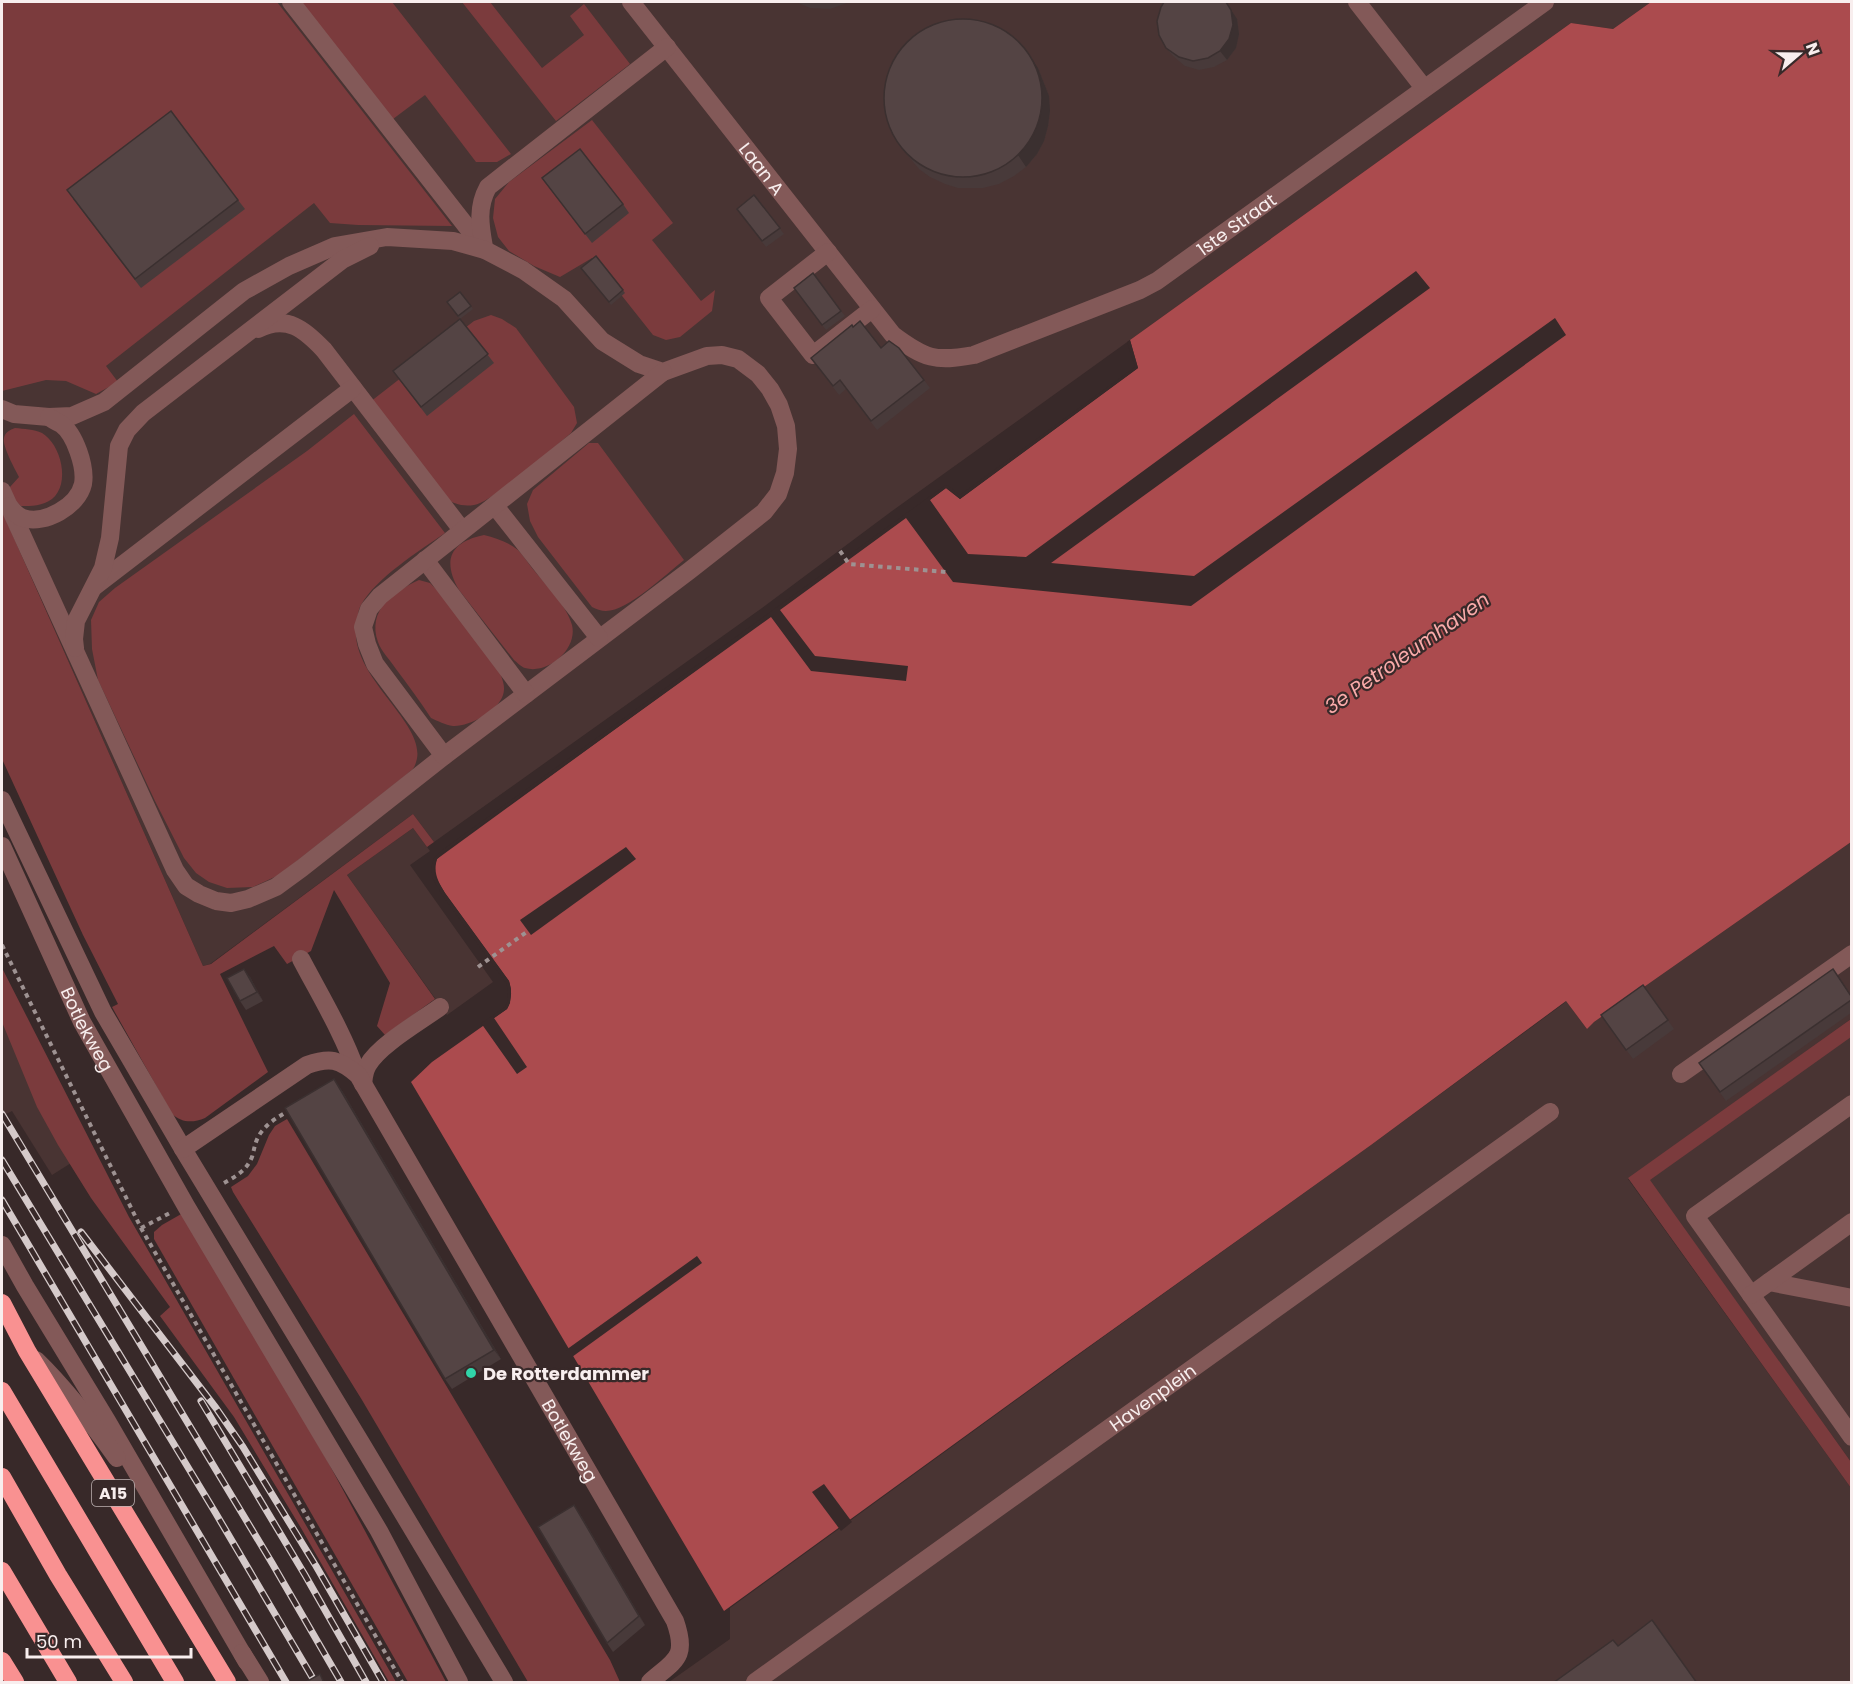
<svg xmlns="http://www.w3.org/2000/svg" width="1853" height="1684" font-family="Poppins,sans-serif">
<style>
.built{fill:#493433}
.green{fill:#7b3b3d}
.water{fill:#ab4b4e}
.pier{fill:#382929}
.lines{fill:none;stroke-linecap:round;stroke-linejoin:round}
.path{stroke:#9e9292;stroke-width:4;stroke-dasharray:4.5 4.5;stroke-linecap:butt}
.minor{stroke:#835958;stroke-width:18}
.highway{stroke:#f99191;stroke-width:18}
.rail-casing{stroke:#d5caca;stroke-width:7}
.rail{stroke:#382929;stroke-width:4.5;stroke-dasharray:14;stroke-linecap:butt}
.wall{fill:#483a3a}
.shaded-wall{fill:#3b3030}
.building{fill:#544444;stroke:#3b3030;stroke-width:1.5}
.poi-dot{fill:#31d4a9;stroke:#382929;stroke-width:2}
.labels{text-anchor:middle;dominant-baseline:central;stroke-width:4.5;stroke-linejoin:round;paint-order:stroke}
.shield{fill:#382929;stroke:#beb3b3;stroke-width:1.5}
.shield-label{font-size:16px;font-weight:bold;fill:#f8eeee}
.street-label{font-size:18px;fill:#f8eeee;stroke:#382929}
.poi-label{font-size:18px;font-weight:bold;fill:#f8eeee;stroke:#382929;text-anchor:start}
.water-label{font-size:20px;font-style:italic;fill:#faabaa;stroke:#382929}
</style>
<rect width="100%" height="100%" fill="#382929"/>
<g class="built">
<polygon points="2,2 1651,2 1613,29 1571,23 892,511 762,608 434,842 413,814 210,964 203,966 2,511"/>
<polygon points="413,828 430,851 410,865 493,982 447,1015 347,875"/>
<polygon points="1851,842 1851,1019 1628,1179 1851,1488 1851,1682 669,1682 730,1639 730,1608 1092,1345 1371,1145 1563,1004 1566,1001 1587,1029 1594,1022"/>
<polygon points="2,968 32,1032 79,1158 52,1175 12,1111 2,1116"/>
<polygon points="1851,1036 1851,1462 1649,1180"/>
</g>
<g class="green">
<polygon points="2,2 277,2 452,226 358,225 330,223 314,203 106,366 118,382 96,394 66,381 46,380 2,391"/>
<polygon points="301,2 392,2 511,154 497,162 476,162 425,95 393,119"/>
<polygon points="462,2 490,2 542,68 584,35 570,16 584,4 630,64 556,121"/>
<polygon points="592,120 673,223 652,240 701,301 715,290 712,311 680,337 666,340 653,335 592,258 560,277 534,266 509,251 498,237 493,218 495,199 509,182"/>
<path d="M491,315L502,319L516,328L574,407L577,423L571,433C553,448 493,502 474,505C461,507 454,503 443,498L370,402L474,321Z"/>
<path d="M354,414L445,533C419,551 376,578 361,605C358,610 358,617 357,622C345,677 433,725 415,765C414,769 409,772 406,775L279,875L253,887L227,888L209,882L196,873L184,858L155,801L98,680L92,649L91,620L99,602L115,588L307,451Z"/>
<path d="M15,428C24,429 34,429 42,433C61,444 71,484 52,499C43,506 31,506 21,506C15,501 10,494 10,487L19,477C15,469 2,446 4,438C5,432 10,430 15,428Z"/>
<path d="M589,443H598L684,560C666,574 628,611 606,611C601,611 596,609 592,607L538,537L530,521L527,504L533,490Z"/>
<path d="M2,511L203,966L211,964L413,814L434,842L427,847L413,828L347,875L435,999L385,1035L377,1026L390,983L334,890L311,951L287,964L274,946L220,974L268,1072L205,1118C193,1123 182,1123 172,1114L112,1007L118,1004L83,935L2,759Z"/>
<path d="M484,535C496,538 508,542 518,550C523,555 528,563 532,568C545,584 567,606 572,625C578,649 548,675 525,668C521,667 517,662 514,660L459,590C442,560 450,542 484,535Z"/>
<path d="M419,580L430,583L442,595L500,672C502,679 506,687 503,695C498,711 469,727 453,726C445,725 438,721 431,718C420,701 408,685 396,669C391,661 381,651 378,642C367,610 393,592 419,580Z"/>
<polygon points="2,968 129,1217 396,1682 389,1682 301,1528 234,1417 160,1316 170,1307 91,1198 58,1145 37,1107 2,1022"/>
<polygon points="1851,1019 1851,1037 1650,1180 1851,1462 1851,1488 1628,1178"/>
<polygon points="287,1119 610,1660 620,1682 528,1682 362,1400 233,1192 231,1187 248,1176 257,1164 269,1135 275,1126"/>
<polygon points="183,1213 328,1462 446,1682 408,1682 154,1239 154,1232 162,1225"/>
</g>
<path class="water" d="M1651,2H1851V842L1594,1022L1587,1029L1566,1001L1371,1145L1070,1360L724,1611L411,1082L432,1062L507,1009C512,1000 512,991 509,981L445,893C438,881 433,873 437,859L946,488L960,499L1138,368L1130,340L1571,23L1613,29Z"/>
<g class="pier">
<polygon points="1416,271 1430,288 1051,563 1194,576 1555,318 1566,335 1191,606 953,582 906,518 780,610 815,656 908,666 906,681 811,671 771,617 443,853 437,859 434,868 436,878 445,893 509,981 511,989 510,1003 507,1009 494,1018 527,1067 517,1074 481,1023 492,1016 494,1018 493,1015 505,1007 507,1002 508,989 506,983 442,895 433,879 431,867 434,858 441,851 944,486 947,485 960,495 1135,367 1127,342 1130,340 1138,368 960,499 946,488 930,500 968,554 1026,557"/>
<polygon points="626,847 636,859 531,935 520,920"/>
<polygon points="697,1256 702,1263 572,1357 566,1350"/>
<polygon points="824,1484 852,1522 841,1531 812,1492"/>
</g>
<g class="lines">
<g class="path">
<polyline points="840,551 849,564 946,572"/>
<polyline points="2,945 141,1228 402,1682"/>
<polyline points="478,967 528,931"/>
<path d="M224,1183C235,1177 247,1170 252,1157C255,1147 255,1139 263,1130C270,1121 280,1116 290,1110"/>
<polyline points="141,1228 170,1213"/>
</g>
<g class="minor">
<polyline points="291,2 485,250"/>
<path id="s1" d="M631,2L893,335C925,359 935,362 974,355L1140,290L1157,281L1545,2"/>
<polyline points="1357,2 1424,88"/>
<path d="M484,247C480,225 477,207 488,187L667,47"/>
<polyline points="828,252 769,298 813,355 872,309"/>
<path d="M258,329C287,314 305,330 324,350L462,530"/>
<polyline points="2,409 14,414 49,417 72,416 104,402 244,291 289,266 335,246 387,237 453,241 485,250 523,270 564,299 602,341 639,364 663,372 707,356 722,355 738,359 758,374 770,389 779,405 786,426 788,449 785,473 778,494 764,512 689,571 444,756 302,868 276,887 248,899 231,903 216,901 199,894 186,886 175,870 2,491"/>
<path d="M9,506C13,511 17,516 23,518C45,525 78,506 83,484C86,467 75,434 61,424C57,422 53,420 49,417"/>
<polyline points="495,506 599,638"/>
<polyline points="425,560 526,694"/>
<polyline points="95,586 353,388"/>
<polyline points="75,648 74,639 76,621 103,568 110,538 119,446 127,430 143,413 342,260 370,246"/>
<polyline points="444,756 375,664 367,644 363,627 369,609 380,596 663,372"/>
<polyline points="2,800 103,1012 183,1149 361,1443 504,1682"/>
<path id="s2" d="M2,846L82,1022L186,1206L379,1531L459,1682"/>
<path d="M301,959C321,997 343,1033 357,1073"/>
<polyline points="1681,1074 1852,954"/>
<path d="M363,1084C364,1077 364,1071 368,1065C379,1045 421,1021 440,1007"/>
<polyline points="1852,1104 1695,1216 1852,1437"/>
<path id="s3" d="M183,1149L307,1065C330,1057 339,1059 358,1075L675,1621C688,1658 675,1660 650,1682"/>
<polyline points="2,1245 25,1286 107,1421 247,1662"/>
<polyline points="1769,1282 1852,1298"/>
<polyline points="1751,1295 1852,1222"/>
<path d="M36,1360C67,1390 92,1423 117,1458"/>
<polyline points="242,1653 260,1682"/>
<path id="s4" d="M755,1682L1550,1112"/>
</g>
<g class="highway">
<polyline points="2,1303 27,1351 227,1682"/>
<polyline points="2,1391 175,1682"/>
<polyline points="2,1477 58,1575 124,1682"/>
<polyline points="2,1571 68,1682"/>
<polyline points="2,1661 15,1682"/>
</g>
<defs>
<g id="rail">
<polyline points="2,1114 272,1563 341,1682"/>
<polyline points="2,1160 215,1512 315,1682"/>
<polyline points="2,1200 286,1682"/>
<polyline points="81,1232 216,1408 243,1447 316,1566 383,1682"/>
<polyline points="201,1401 305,1575 366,1682"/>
</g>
</defs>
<use href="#rail" class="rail-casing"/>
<use href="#rail" class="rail"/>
</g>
<g class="wall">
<polygon points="796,2 850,2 830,9 810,8"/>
<polygon points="1237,19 1239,34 1236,48 1227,60 1214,67 1199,70 1185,66 1173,56 1166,48"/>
<polygon points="1038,68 1049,96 1050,111 1048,126 1044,141 1037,154 1026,167 1014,176 999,184 983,188 958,188 945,184 930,177 919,169 904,151 896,140"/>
<polygon points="542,178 623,204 629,213 592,243"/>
<polygon points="754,195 784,234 766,247 737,209"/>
<polygon points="73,199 238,200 245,209 141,288"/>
<polygon points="596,256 625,293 611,305 581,268"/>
<polygon points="813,273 845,316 826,330 794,288"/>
<polygon points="460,292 473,309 460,319 494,363 427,416 393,371 460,319 447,302"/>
<polygon points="881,348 924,380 930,388 877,430 846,389 839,395 811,358"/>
<polygon points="250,977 263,1001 246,1010 240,1001"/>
<polygon points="1643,985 1674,1029 1633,1059 1601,1015"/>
<polygon points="1851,996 1851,1013 1726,1101 1699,1063"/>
<polygon points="341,1089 501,1359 452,1389 445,1379"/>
<polygon points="580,1514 645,1625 613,1652 607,1643"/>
</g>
<g class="shaded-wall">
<polygon points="1226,2 1237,19 1239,34 1236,48 1227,60 1220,51"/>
<polygon points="1030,56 1038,68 1049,96 1050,111 1048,126 1044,141 1037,154 1026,167 1018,155"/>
<polygon points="244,969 250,977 263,1001 257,992"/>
<polygon points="334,1079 341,1089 501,1359 494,1350"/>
<polygon points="574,1505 580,1514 645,1625 639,1616"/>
</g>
<g class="building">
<polygon points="1164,2 1226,2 1231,10 1233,25 1229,39 1220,51 1208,58 1193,61 1179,57 1166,48 1159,35 1157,21 1161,7"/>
<circle cx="963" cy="98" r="79"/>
<polygon points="171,111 238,200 135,279 67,190"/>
<polygon points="580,149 623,204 585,234 542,178"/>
<polygon points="754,195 780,228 762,241 737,209"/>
<polygon points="596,256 623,290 609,302 581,268"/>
<polygon points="813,273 841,311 822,325 794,288"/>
<polygon points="460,292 471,306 458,316 447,302"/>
<polygon points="460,319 488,354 421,407 393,371"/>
<polygon points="860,321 881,348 889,341 899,348 924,380 871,421 840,380 833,386 811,358 852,325 853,327"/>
<polygon points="244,969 257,992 240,1001 227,978"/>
<polygon points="1833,969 1851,996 1851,1000 1720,1092 1699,1063"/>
<polygon points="1643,985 1668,1020 1626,1050 1601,1015"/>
<polygon points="334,1079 494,1350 445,1379 285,1108"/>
<polygon points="574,1505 639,1616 607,1643 538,1527"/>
<polygon points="1652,1620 1697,1683 1553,1683 1613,1640 1618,1646"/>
<polygon points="320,1674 324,1683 304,1683"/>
</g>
<circle class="poi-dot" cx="471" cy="1373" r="6"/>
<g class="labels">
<rect class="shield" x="92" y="1480" width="42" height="26" rx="4.5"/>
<g class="shield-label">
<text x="113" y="1493">A15</text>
</g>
<g class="street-label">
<text stroke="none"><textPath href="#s1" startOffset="212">Laan A</textPath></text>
<text stroke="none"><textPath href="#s1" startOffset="806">1ste Straat</textPath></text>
<text stroke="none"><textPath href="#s2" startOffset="202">Botlekweg</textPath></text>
<text stroke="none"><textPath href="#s4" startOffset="489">Havenplein</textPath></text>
<text stroke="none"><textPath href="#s3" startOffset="628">Botlekweg</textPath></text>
</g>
<g class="poi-label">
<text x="483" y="1373">De Rotterdammer</text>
</g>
<g class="water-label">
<text transform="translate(1407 653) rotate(-35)">3e Petroleumhaven</text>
</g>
</g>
<rect width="1853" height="1684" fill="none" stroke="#f8eeee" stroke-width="6"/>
<g transform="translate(1799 54) rotate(70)" stroke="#382929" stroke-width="4.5" paint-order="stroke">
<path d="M0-4.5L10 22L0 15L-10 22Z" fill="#f8eeee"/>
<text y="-9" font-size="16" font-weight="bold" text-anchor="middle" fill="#f8eeee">N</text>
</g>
<path d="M27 1648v9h164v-9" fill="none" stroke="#f8eeee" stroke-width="3"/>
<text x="36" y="1648" font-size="18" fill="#f8eeee" stroke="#382929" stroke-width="4.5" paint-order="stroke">50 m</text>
</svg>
